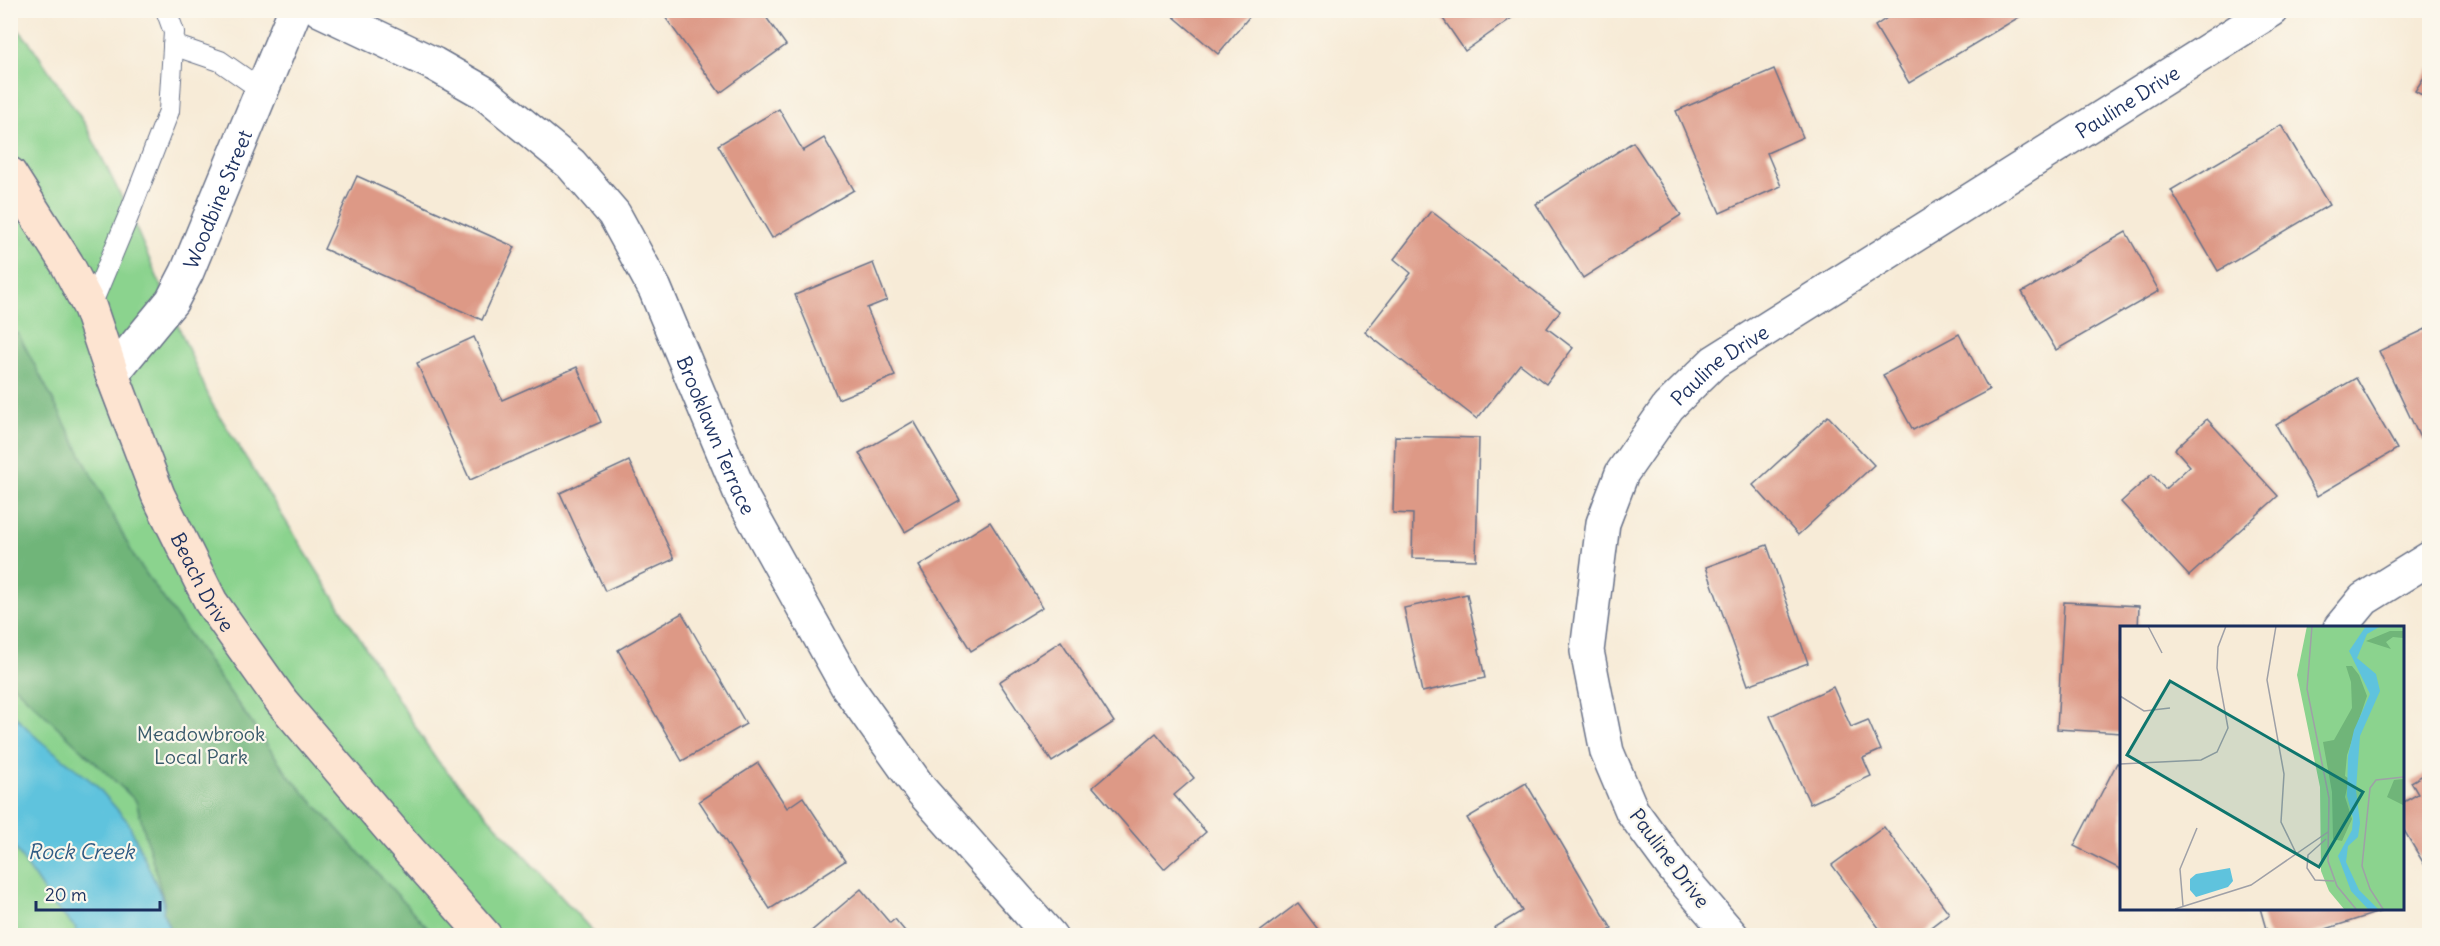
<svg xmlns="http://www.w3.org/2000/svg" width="2440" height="946" font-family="Delius,sans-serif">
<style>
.green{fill:#8bd38e;stroke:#538176;stroke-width:1.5}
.forest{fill:#70b579;stroke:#46726c;stroke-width:1.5}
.water{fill:#5fc3dd;stroke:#3d799e;stroke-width:1.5}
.building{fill:#dd9986}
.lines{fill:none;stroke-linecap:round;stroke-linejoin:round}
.lane-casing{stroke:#687188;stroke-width:22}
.street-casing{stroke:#687188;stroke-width:36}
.secondary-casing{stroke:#687188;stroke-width:36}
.lane{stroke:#fff;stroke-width:20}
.street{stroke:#fff;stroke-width:33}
.secondary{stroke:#fde4d1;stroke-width:33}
.labels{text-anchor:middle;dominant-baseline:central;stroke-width:4.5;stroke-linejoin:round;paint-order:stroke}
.street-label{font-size:20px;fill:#1b2f5e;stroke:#fbf7ec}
.park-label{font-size:20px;fill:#37586a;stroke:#fbf7ec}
.water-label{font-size:21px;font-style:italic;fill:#2f5b84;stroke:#fbf7ec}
.inset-road{fill:none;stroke:#9fa0a7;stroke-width:1.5}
.view{fill:#0f766e;fill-opacity:0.15;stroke:#0f766e;stroke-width:3}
.inset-edge{fill:none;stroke:#1b2f5e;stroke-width:3}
</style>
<rect width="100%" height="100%" fill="#fbf7ec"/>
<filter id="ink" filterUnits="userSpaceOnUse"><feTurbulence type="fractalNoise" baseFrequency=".0167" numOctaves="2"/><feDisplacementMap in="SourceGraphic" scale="12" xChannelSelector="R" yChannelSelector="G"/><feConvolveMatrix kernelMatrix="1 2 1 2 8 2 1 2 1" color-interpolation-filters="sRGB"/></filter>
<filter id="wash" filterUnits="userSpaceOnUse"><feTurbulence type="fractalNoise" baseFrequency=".008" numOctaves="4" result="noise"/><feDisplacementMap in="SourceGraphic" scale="24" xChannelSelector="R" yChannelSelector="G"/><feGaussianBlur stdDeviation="1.35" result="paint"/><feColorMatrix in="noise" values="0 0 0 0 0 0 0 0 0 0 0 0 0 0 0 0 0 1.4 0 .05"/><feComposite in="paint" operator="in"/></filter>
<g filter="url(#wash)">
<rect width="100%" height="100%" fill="#f7ebd7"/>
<polygon class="green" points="10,20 30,43 85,124 129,212 212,404 435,758 596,935 11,935"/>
<polygon class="forest" points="18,333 135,558 289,776 434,935 172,935 163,913 164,902 136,801 11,683 10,336"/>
<polygon class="water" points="11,712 38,739 95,784 128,822 164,902 163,913 172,935 76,935 76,928 53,905 11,842"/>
<g id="blocks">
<g class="building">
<polygon points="660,10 761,10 786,45 720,93"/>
<polygon points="1166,10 1255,10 1218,54"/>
<polygon points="1437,10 1523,10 1465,51"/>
<polygon points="1899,10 2031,10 1909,83 1875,26"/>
<polygon points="2430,68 2430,100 2415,91"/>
<polygon points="1774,69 1803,137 1767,153 1781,186 1720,213 1676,111"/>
<polygon points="779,109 803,151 824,138 854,190 772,238 718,145"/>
<polygon points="2281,125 2329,205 2218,271 2171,190"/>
<polygon points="1633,142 1681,215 1583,278 1536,204"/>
<polygon points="357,176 515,247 482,320 324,249"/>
<polygon points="1431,211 1560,311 1547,328 1573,348 1546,384 1520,364 1477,419 1365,332 1411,273 1394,259"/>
<polygon points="2126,232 2159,291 2056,350 2022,292"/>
<polygon points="873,263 887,300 867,308 895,376 838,399 795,295"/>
<polygon points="2430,327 2430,436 2421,440 2379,351"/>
<polygon points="1959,334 1989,390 1913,430 1883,375"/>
<polygon points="474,337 502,400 577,367 601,422 470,480 417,363"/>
<polygon points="2356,378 2397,449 2317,496 2276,425"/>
<polygon points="1828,416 1874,465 1798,535 1753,485"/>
<polygon points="2207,419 2278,496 2189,576 2121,502 2152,474 2165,489 2190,466 2175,449"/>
<polygon points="914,421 960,500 905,532 859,453"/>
<polygon points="1395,436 1479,438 1476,560 1412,558 1413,514 1393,513"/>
<polygon points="629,461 674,559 605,591 560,493"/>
<polygon points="990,522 1043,607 971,651 919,566"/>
<polygon points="1767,545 1808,663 1748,685 1706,567"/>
<polygon points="1467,594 1485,678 1422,692 1404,608"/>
<polygon points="2064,602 2139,606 2138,628 2122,628 2122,733 2057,729"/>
<polygon points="682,613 746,724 682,761 618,650"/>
<polygon points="1061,641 1114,722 1052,762 999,682"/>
<polygon points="1833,687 1851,727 1868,720 1881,750 1863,758 1871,776 1810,804 1770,716"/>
<polygon points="1156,733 1194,778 1174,795 1206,832 1164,869 1093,787"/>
<polygon points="758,763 787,808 803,797 845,861 770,909 699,801"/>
<polygon points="2117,763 2122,766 2122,870 2074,846"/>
<polygon points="2430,771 2430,868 2427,869 2402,827 2402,803 2418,794 2411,782"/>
<polygon points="1526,783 1612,929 1601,936 1499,936 1494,928 1522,911 1467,818"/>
<polygon points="1884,827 1949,913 1919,936 1885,936 1832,865"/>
<polygon points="861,889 890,923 895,919 909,936 809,936 808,934"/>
<polygon points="1298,903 1323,936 1254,936"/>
<polygon points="2260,908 2389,908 2389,909 2304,936 2268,936"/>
</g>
</g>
</g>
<g filter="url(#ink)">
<use href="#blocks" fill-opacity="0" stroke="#687188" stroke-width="1.5"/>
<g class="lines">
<defs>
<g id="lane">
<polyline points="173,45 220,61 263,91"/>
<polyline points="90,308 128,217 169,111 174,32 166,10"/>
</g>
<g id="street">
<path id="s1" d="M320,10L434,64L483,92L571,164L614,214L655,289L742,497L847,686L921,790L1050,936"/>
<path id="s2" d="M112,374L172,301L187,272L295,10"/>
<polyline points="2340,628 2364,599 2430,558"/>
<path id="s3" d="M1732,936L1676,871L1632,811L1607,752L1587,651L1603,523L1622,473L1668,407L1714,362L2272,10"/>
</g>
<g id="secondary">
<path id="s4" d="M10,174L67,264L90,308L112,374L158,495L211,602L282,702L398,838L485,936"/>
</g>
</defs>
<use href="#lane" class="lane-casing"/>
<use href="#street" class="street-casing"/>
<use href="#secondary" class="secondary-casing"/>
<use href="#lane" class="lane"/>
<use href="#street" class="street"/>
<use href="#secondary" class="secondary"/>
</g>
</g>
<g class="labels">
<g class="street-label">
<text stroke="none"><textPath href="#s3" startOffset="1143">Pauline Drive</textPath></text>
<text stroke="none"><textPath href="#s2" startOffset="206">Woodbine Street</textPath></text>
<text stroke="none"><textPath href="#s3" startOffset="657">Pauline Drive</textPath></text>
<text stroke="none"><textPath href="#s1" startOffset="606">Brooklawn Terrace</textPath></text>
<text stroke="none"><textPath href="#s4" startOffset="453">Beach Drive</textPath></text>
<text transform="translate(1670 858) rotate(53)">Pauline Drive</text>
</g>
<g class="park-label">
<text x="201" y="733">Meadowbrook<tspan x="201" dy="23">Local Park</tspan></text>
</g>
<g class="water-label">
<text x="81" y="851">Rock Creek</text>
</g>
</g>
<g transform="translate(2120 626)">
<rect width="284" height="284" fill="#f7ebd7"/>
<path d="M187,0H283V283H224L209,265L201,245L200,161L177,49Z" fill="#8bd38e"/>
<path d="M270,5H283V12L273,11L266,16L271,23L246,15ZM226,40H232L239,49L247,70L227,129L225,150L229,153L225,171L232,193L222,215L213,213L212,166L203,116L214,114L232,82L231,56ZM283,153V179L267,171L274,154Z" fill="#70b579"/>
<path d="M246,0H261L247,8L237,32L256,48L260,65L240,110L236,164L240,197L238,211L228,220L226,236L239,264L258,283H248L231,265L218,230L232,204L233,192L227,170L228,130L234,104L250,68L229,25ZM110,242L113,255L108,261L76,271L70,264V253L76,248Z" fill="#5fc3dd"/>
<path class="inset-road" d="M28,0L42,27M156,0L147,54L164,148L161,196L176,227M192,0L187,63L209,172L208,235L217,260L236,283M0,70L24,85L50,82M0,138L81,134L97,126L108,102L97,42L98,21L106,0M206,213L188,229L187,242L195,254L214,255M63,280L60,243L77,202M55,283L131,259L208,206M263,283L250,263L242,240L250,162L256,154L284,151"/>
<path class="view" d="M50,55L243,166L199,241L7,129Z"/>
<rect width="284" height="284" class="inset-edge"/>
</g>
<rect width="2440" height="946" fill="none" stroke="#fbf7ec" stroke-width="36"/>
<path d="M36 901v9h124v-9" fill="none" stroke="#1b2f5e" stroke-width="3"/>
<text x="45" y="901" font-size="18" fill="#1b2f5e" stroke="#fbf7ec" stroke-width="4.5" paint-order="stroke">20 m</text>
</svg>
